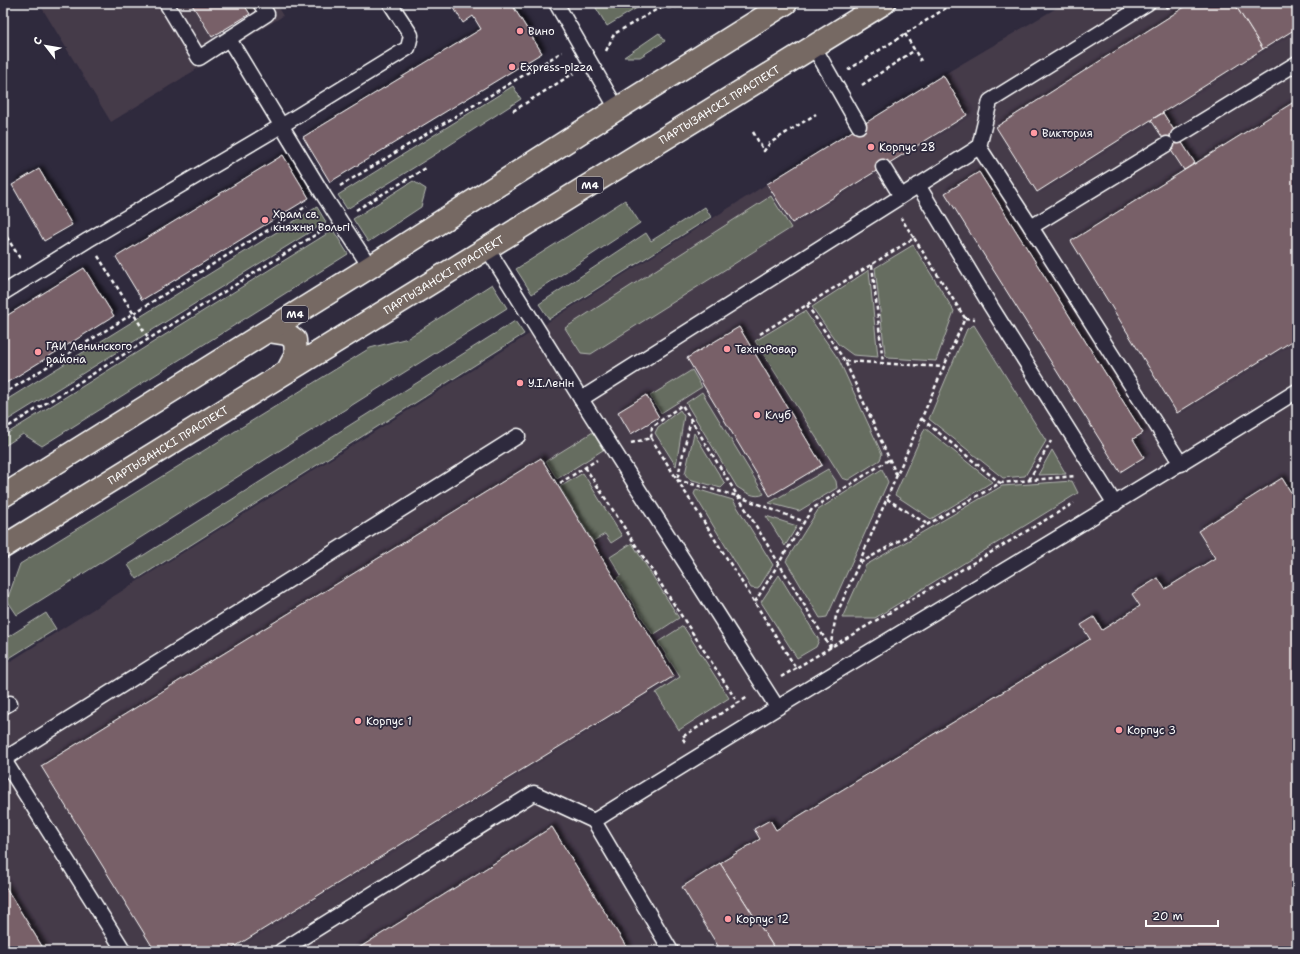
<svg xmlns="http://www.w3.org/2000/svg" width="1300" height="954" font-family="'Shantell Sans',sans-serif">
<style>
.built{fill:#453a4a}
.green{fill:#666d60;stroke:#b2b6b0}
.building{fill:#786067;stroke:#fff;filter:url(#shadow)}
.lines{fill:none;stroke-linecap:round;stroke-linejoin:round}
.lane-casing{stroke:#fff;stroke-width:17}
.primary-casing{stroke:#fff;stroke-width:25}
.path{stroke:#fff;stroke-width:2.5;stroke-dasharray:4 3;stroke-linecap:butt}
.lane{stroke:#2f2a3d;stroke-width:14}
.primary{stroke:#766964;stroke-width:22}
.poi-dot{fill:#ff9aa2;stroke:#2f2a3d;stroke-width:1.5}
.labels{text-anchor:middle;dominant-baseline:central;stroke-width:3.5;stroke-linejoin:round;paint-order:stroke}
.shield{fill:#2f2a3d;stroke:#c1bfc5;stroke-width:1}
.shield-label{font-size:10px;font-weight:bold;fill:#fff}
.poi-label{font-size:11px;fill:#fff;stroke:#2f2a3d;text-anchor:start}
.street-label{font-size:11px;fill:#fff;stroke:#2f2a3d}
</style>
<defs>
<filter id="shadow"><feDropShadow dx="3.5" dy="-3.5" stdDeviation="2" flood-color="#0009"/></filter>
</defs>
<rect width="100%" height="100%" fill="#2f2a3d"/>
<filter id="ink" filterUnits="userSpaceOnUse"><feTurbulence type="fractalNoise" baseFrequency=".025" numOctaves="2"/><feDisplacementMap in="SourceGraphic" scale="8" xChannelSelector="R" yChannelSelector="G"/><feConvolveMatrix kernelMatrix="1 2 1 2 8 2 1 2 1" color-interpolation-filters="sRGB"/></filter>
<g filter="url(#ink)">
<g class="built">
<polygon points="39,3 275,3 283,16 111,122"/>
<polygon points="1065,3 1297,3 1297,951 3,951 3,666 767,184 943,75"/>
</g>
<g class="green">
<polygon points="593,3 645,3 607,26"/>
<polygon points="659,33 665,41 640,57 624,57"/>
<polygon points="513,86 521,99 431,157 347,209 338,195"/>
<polygon points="413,181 426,189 421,207 368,242 353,219"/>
<polygon points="771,196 791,228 591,354 581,353 565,328"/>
<polygon points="625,200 640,223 532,294 516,269"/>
<polygon points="317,207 326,222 3,423 3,402"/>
<polygon points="705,207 711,217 549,319 539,304 646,233 651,241"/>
<polygon points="333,230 348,254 42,446 23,434 3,447 3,436"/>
<polygon points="913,245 954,311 936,361 888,358 885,354 875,268"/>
<polygon points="869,270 878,357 853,355 838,344 812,307"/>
<polygon points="492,284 507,308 17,615 7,600 20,564 370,348 408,338"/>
<polygon points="805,311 839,360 882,454 880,460 848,480 842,478 755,341"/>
<polygon points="515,321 524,334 137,579 128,565"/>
<polygon points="974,325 1046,441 1025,476 1003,478 929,419 967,329"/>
<polygon points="692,370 702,387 661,413 650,396"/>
<path d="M702,392L764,494C755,499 745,492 737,487L686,403Z"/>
<polygon points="680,410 684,416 676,466 655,433 658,427"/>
<polygon points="925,428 992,482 931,519 895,495"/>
<polygon points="593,432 603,450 557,479 546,461"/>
<polygon points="694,433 725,484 721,488 689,479 685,474"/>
<polygon points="1052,450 1066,474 1038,475"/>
<polygon points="828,469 836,481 837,488 799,511 769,503"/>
<polygon points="882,469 888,482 827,617 820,618 786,561 818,510"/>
<polygon points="583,473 622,536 611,543 605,534 593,541 560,487"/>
<polygon points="1072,481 1078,493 875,618 842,618 866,565 1002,486"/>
<polygon points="696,489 733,500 773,565 758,589 751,588 694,494"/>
<polygon points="766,516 797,526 785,546"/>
<polygon points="632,543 679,618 653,635 617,578 621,575 610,557"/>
<polygon points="779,575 819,640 816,647 797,658 761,602"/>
<polygon points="46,613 56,629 3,662 3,640"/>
<polygon points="683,626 729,698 679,730 656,693 680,677 658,642"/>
</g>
<g class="building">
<polygon points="191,3 243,3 250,14 212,37"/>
<polygon points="451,3 511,3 542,53 330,182 303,137 481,29 473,16 463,23"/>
<polygon points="1191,3 1234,3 1263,49 1037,192 996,127"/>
<polygon points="1234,3 1296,3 1297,28 1263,49"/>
<polygon points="943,75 967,115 792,223 767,184"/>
<polygon points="1297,100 1297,338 1177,413 1071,241"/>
<polygon points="1163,113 1195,163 1184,170 1151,120"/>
<polygon points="283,155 309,198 142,300 116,257"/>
<polygon points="39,169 72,225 44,241 12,185"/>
<polygon points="979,172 1143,433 1133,439 1144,457 1120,472 945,193"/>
<polygon points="84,268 114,316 3,385 3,318"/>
<polygon points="739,327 822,465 770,496 687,358"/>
<polygon points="646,395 659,417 631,434 618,412"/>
<polygon points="541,458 674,676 228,951 155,951 41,766"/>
<polygon points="1282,478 1297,502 1297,951 776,951 720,863 760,839 754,829 770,820 776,830 1090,639 1081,625 1094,617 1102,630 1140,606 1132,594 1158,578 1165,589 1215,558 1198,531"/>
<polygon points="552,827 629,951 354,951"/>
<polygon points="720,863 776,951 721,951 682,887"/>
<polygon points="3,883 45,951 3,951"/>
</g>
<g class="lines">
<defs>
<g id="lane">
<polyline points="166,3 199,58 267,14 260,3"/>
<polyline points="556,3 617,109"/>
<polyline points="229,39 324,196 370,267"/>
<polyline points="814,47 859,126"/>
<polyline points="1178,136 1297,63"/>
<polyline points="979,147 1031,227 1181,464"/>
<polyline points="883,167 901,196"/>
<polyline points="918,185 990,305 1115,504"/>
<polyline points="1031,227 1167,144"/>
<polyline points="487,248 581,399 979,147 990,101 1148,3"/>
<polyline points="3,293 88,240 281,126 408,48 411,35 390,3"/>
<polyline points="581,399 777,707"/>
<polyline points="3,707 10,703"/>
<polyline points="3,760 518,436"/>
<polyline points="4,760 124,951"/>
<polyline points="281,951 534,793 594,821"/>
<path d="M671,951L594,821C826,675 1064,537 1297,391"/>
</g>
<g id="primary">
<polyline points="268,331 287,334 295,340 296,355 288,370"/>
<polyline points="3,496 370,267 617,109 786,3"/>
<path id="s1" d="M3,547L884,3"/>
</g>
</defs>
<use href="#lane" class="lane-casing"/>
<use href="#primary" class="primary-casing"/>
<g class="path">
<polyline points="660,8 691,6 695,3"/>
<polyline points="1166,8 1174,3"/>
<polyline points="905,34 921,61"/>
<polyline points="606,51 614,34 668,3"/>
<polyline points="848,70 954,3"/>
<polyline points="862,85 915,50"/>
<polyline points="513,111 574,73"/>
<polyline points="753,132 764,151 770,143 816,114"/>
<polyline points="340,186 562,52"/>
<polyline points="356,210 426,168"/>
<polyline points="3,231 21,260"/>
<polyline points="98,256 149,339"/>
<polyline points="872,265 883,363"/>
<polyline points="807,305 845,361 897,476"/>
<polyline points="965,318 975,319"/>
<polyline points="760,334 914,238 901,218"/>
<polyline points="845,361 944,367"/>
<polyline points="3,394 307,206"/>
<polyline points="691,419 677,480 737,496 805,522"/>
<polyline points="922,419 1000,483"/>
<polyline points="3,430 323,230"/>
<polyline points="651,438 796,668 1074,503"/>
<polyline points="631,443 651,438 652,427 682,405 830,647"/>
<polyline points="585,467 738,703"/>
<polyline points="1029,480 1051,441"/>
<polyline points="560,483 597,460"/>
<polyline points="887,499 927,524"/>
<polyline points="860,563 1000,483 1075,476"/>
<polyline points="755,602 812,509 890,459"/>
<polyline points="830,648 836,616 965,318 914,238"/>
<polyline points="781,677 796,668"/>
<polyline points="685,742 682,737 748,697"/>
</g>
<use href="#lane" class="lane"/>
<use href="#primary" class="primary"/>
</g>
</g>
<g class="poi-dot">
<circle cx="520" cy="31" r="4"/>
<circle cx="512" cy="67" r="4"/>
<circle cx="1034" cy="133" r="4"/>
<circle cx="871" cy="147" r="4"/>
<circle cx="265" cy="220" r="4"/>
<circle cx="727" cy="349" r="4"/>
<circle cx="38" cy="352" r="4"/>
<circle cx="520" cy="383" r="4"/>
<circle cx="757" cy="415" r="4"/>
<circle cx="358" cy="721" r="4"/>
<circle cx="1119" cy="730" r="4"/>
<circle cx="728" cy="919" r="4"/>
</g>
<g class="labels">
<g class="shield">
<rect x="577" y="177" width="26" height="16" rx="3"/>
<rect x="282" y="306" width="26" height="16" rx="3"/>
</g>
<g class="shield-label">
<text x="590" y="185">М4</text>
<text x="295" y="314">М4</text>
</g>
<g class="poi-label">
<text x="528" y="31">Вино</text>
<text x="520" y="67">Express-pizza</text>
<text x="1042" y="133">Виктория</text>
<text x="879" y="147">Корпус 28</text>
<text x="273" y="214">Храм св.<tspan x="273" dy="13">княжны Вольгі</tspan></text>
<text x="46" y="346">ГАИ Ленинского<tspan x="46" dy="13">района</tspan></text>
<text x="735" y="349">ТехноРовар</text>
<text x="528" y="383">У.І.Ленін</text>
<text x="765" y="415">Клуб</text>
<text x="366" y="721">Корпус 1</text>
<text x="1127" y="730">Корпус 3</text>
<text x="736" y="919">Корпус 12</text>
</g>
<g class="street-label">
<text stroke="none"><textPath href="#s1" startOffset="842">ПАРТЫЗАНСКІ ПРАСПЕКТ</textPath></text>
<text stroke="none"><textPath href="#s1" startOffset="518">ПАРТЫЗАНСКІ ПРАСПЕКТ</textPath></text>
<text stroke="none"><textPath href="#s1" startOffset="194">ПАРТЫЗАНСКІ ПРАСПЕКТ</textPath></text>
</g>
</g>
<rect width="1300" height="954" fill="none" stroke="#2f2a3d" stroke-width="16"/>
<rect x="8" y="8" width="1284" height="938" fill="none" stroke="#fff" stroke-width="1.5" filter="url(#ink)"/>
<g transform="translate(46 46) rotate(301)" stroke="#2f2a3d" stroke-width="3" paint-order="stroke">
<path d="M0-3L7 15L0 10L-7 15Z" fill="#ffffff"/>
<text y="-6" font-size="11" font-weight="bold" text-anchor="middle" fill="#ffffff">С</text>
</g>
<path d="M1146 920v6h72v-6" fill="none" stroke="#ffffff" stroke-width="2"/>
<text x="1152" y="920" font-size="12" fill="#ffffff" stroke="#2f2a3d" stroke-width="3" paint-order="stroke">20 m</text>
</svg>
